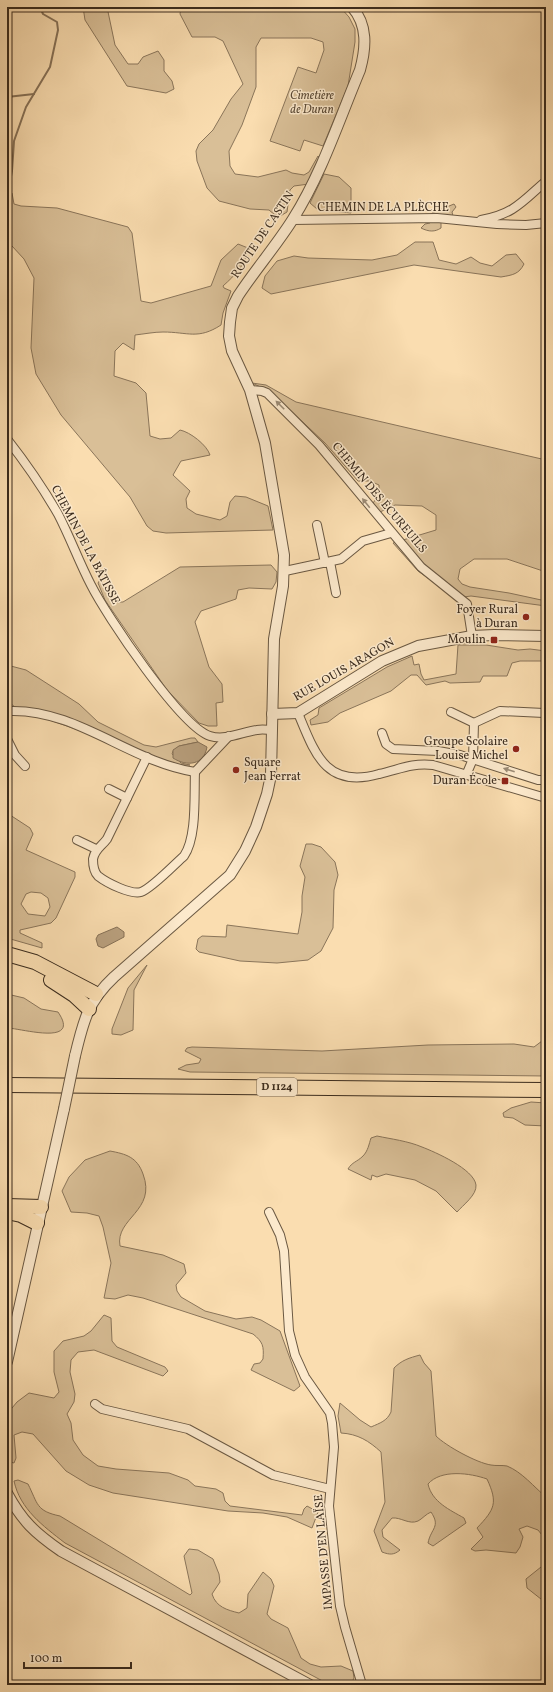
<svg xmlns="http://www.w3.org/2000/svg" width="553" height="1692" font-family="Vollkorn,serif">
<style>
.green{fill:#d9bf97;stroke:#8a755a;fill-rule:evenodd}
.water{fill:#b9a07e;stroke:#867157}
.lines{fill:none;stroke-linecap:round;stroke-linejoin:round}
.stream{stroke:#867157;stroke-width:2}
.minor-casing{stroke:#6a5842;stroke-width:10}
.tertiary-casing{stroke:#6a5842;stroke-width:12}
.trunk-casing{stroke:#3a2b1d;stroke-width:16}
.minor{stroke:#fce9cc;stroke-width:8}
.tertiary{stroke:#fce9cc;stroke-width:10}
.trunk{stroke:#faddb0;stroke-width:14}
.tertiary-bridge-casing{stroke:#6a5842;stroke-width:12;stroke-linecap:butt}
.tertiary-bridge{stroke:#fce9cc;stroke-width:10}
.oneway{fill:#9b8a74}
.poi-dot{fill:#8f2418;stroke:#fce9cc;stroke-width:1.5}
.labels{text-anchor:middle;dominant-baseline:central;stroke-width:3;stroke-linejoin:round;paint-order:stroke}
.shield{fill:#fce9cc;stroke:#746452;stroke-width:1}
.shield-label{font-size:11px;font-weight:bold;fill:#3a2b1d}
.park-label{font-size:12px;font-style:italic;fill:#5a4935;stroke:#fce9cc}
.street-label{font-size:12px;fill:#3a2b1d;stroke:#fce9cc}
.poi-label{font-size:12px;fill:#3a2b1d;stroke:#fce9cc;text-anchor:end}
</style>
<rect width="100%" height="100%" fill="#faddb0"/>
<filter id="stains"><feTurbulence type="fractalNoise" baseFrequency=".005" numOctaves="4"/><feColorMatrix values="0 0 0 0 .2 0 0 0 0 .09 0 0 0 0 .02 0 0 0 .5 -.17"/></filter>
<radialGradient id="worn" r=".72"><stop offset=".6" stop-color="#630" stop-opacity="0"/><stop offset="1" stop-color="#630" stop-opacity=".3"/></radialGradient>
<g class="green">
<polygon points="83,7 107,7 115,45 128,64 138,64 143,57 158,51 164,60 164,71 172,81 174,89 166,93 127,86 85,20"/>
<polygon points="181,7 340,7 349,17 355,29 355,42 348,86 323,146 304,140 300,151 270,141 298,67 316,73 324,50 323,42 311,38 261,38 256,47 256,87 242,125 229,151 230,166 235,174 258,177 286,170 292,173 304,175 309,172 318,156 321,159 309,184 294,186 290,190 287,212 282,215 275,215 269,210 250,209 219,201 207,188 197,161 196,151 199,144 213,130 231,99 243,84 223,41 215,37 192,37 180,14"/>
<polygon points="324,174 339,177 351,188 351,213 317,209 310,203"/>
<path d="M12,193L14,204L21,206L57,208L128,227L132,233L141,301L151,303L211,286L221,260L238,244L248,248C246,265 235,275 223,286L224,288L231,291L223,313L221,325C198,340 188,332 163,332C154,332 144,334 135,335L134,350L123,343L115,351L114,376L136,383L146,393L150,436L160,439L171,438L180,430C190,432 207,445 210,455L181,461L173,475L190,491L186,499L187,508L196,514L220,520L227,516L230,502L235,496L246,497L268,506L273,530L166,533L153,531L147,526L130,497L61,415L36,374L31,348L34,278L24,259L12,246L7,244V196Z"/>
<path d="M454,204L456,207L452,212L453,216L441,221V228C435,232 429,232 421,228L425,224L430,223L432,213Z"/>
<path d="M415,242H433L439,260L456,264L471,257L480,263L492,266L506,255L516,254L524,264C519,274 513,275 501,277L414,265L271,294L262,288L265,276L277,261L294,256L308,258L372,260L397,255Z"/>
<polygon points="252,383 266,385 296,402 546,460 546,572 507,559 474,559 460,569 458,579 462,584 470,587 509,593 546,601 546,606 471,596 456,598 418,571 393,543 436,530 436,515 422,506 395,505 380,512 373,503 379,495 379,485 370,481 358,481 325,443 271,392"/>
<polygon points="271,565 277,572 276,582 272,589 249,588 238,590 236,599 201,611 195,622 209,667 222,684 223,702 216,703 217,726 208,726 199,723 167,690 105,600 98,583 100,580 107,587 117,602 123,602 180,567"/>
<polygon points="458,645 486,645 518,650 530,649 546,651 546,661 520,661 512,663 507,676 483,676 480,682 450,683 445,681 426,685 417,675 411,675 391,691 340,713 328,722 311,725 310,720 318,715 319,708 387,667 412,656 414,665 419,664 421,674 424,680 456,674"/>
<polygon points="7,665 26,670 79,704 98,722 144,745 156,747 191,738 195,738 198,742 179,746 173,751 172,754 181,763 190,765 179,765 18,709 11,704 7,703"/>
<path d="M7,813L30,828L33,834L26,850L75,872V877L56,918L51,923L20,930V933L42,943V948L7,938ZM31,892L41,893L48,898L50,907L45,916L28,914L21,904L26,894Z"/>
<polygon points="306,844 312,844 321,847 335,862 338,875 334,890 333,928 321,951 308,960 277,963 240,961 199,952 196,949 198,939 202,936 226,937 227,925 298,934 302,912 302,896 305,877 300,866"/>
<polygon points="147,965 134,990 133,1030 121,1035 112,1034 112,1029 128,988"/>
<path d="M7,994L24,998L41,1009L58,1012C82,1047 20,1028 7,1028Z"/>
<polygon points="546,1038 546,1076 190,1072 178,1069 186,1065 199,1063 201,1059 185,1051 187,1048 192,1047 322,1051 428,1045 514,1044 534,1047"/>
<polygon points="531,1102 546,1103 546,1126 525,1125 513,1118 504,1117 503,1113 511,1108"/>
<path d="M377,1136C391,1139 408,1141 422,1147C435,1152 474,1169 476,1185C477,1195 463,1205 457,1212L436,1191L415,1180L386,1174L377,1177L372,1175L371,1180L348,1169C352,1162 357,1162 363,1156C368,1151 369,1144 371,1138Z"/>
<path d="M110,1151C126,1154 137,1157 143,1174C157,1211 115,1218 120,1246L163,1255L184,1264L186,1273L176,1285L177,1291L181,1297L205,1311L236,1319L252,1317L261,1320L280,1331L300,1386L294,1391L251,1370L254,1364L260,1363L263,1359C264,1346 263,1342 253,1334L143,1298L128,1295L115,1299L104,1298L111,1263L103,1227L99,1216L87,1213L71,1212L62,1191L69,1177L85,1160Z"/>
<polygon points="104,1315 111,1318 112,1341 117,1347 165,1367 168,1371 163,1376 94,1350 78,1352 71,1360 70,1372 75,1394 74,1402 67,1414 71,1423 73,1440 83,1455 98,1466 116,1469 169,1473 188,1480 195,1486 216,1489 223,1493 225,1501 230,1506 302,1515 304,1509 307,1506 318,1512 312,1528 287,1517 263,1513 228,1511 113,1493 89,1485 66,1471 33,1434 22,1432 14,1435 16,1458 14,1463 7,1461 7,1414 17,1402 29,1393 54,1398 59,1392 54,1372 54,1351 63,1341 84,1336 91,1331"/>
<path d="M420,1355L424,1363L431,1371L436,1436C446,1446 477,1463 491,1465C496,1466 502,1465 507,1466C522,1472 534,1487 546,1497V1540L538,1530L527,1526L519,1529L523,1537L520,1547L516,1553L486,1550L475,1551L471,1549L483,1537L477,1528C495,1509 498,1503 487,1479C470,1473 441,1469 428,1484C432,1502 450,1510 464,1518L466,1523L433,1546L428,1543C431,1528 441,1527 431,1512C426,1514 422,1519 418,1521C409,1525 401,1517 392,1518L382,1530L383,1537L400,1550C394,1555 390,1555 382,1552L374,1531L385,1502L381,1452C369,1441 358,1434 341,1433L338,1416L340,1403L360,1420L371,1427C380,1423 387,1421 391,1412L394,1368C402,1360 409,1358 420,1355Z"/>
<path d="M18,1480L28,1484C38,1504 36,1511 60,1516L190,1595L192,1593L184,1556L189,1549L198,1550L213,1559L219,1574L220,1582L212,1594C216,1607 227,1610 239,1613L247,1608L248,1594L263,1572L271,1579L274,1586L267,1614L271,1619L288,1628L301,1658L310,1664L321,1667L341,1666L353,1671L354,1678L351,1684L330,1685L65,1543C43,1526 20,1509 14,1481Z"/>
<polygon points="546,1563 546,1603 527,1588 526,1579"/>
</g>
<g class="water">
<path d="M198,742L207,747C204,765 187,767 173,758V750L179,746Z"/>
<polygon points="117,927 124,932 124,937 103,948 98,946 96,939 98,935"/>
</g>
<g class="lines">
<g class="stream">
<polyline points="7,97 34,94"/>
<polyline points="7,198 12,171 14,141 26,107 50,67 58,30 57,22 43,14 40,7"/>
</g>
<defs>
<g id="minor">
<polyline points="292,220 437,218 497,224 526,225 546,223"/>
<path d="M481,220C514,214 522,202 546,181"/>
<polyline points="250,390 262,391 267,393 319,445 421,567 467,604 472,636"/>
<path d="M7,439C25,462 43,488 58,514C70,537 79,562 91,585C106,615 181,727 210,736C225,741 242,732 257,730C262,729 268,730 272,730"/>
<polyline points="317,525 325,563"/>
<polyline points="330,562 336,593"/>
<polyline points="285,571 341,559 363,541 391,533"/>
<polyline points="451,712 474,723"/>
<path d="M298,713C315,754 326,789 379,774C401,769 410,763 433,765L546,798"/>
<path d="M7,714L10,711C77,709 130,762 195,772"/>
<polyline points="474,723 500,711 544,713"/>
<polyline points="382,733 386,744 393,749 438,751 460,755 538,780 546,780"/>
<polyline points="7,739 15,755 25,766"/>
<path d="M147,757L107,839C101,847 95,849 93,859C93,865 94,872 98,876C107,883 131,895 141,892C151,889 175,864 184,856C197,837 194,796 195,772"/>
<polyline points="195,772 229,736"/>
<polyline points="467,773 473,759 474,723"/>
<polyline points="109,789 127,798"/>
<polyline points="77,840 96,849"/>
<polyline points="269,1212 280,1235 284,1251 289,1331 295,1355 305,1377 330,1413 332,1423 334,1447 329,1506 340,1606 345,1627 362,1685"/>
<polyline points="95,1404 102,1409 188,1429 273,1475 330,1489"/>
</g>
<g id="tertiary">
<polyline points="272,714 298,713 382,661 418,646 472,636 494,635 546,636"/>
<path d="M75,1056C83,1022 88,1001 114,977L230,875L245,851L256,827L267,794L271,775L274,639L283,586L284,555L265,443L250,390L232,351L229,336L230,322L232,308L238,296C255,270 276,246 293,219C322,173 339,120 360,70C366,48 368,25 352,7"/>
<polyline points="7,1362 64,1109"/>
<path d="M7,1493C22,1521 35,1533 61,1551L310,1685"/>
</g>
<g id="trunk">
<polyline points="7,954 35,962 96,994"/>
<polyline points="51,980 74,995 89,1009"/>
<polyline points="7,1085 546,1090"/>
<polyline points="7,1206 41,1207"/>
<polyline points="7,1212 21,1215 37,1223"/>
</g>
</defs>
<use href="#minor" class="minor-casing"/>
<use href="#tertiary" class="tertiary-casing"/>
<use href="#trunk" class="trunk-casing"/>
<use href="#minor" class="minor"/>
<use href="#tertiary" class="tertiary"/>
<use href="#trunk" class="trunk"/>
<defs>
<polyline id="tertiary-bridge" points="64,1109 75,1056"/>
</defs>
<use href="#tertiary-bridge" class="tertiary-bridge-casing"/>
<use href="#tertiary-bridge" class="tertiary-bridge"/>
</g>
<defs><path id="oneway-solid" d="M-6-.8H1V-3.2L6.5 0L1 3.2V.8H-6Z"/></defs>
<g class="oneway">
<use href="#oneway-solid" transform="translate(280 405) rotate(-135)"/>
<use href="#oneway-solid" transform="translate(366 503) rotate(-129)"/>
<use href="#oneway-solid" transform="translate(509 770) rotate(-162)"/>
</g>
<g class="poi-dot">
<circle cx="526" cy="617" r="4"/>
<rect x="490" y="636" width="8" height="8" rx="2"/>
<circle cx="516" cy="749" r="4"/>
<circle cx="236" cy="770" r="4"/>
<rect x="501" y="777" width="8" height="8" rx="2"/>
</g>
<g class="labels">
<rect class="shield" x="257" y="1078" width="40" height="18" rx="3"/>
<g class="shield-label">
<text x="277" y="1087">D 1124</text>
</g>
<g class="park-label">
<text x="312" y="96">Cimetière<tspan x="312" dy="14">de Duran</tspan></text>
</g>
<g class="street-label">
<text x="383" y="208">CHEMIN DE LA PLÈCHE</text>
<text transform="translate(263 235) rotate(-56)">ROUTE DE CASTIN</text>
<text transform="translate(379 498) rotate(50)">CHEMIN DES ÉCUREUILS</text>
<text transform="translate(85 545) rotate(62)">CHEMIN DE LA BÂTISSE</text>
<text transform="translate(344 670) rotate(-30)">RUE LOUIS ARAGON</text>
<text transform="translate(324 1552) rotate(-95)">IMPASSE D'EN LAÏSE</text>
</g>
<g class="poi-label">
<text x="518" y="610">Foyer Rural<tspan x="518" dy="14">à Duran</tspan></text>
<text x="486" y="640">Moulin</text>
<text x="508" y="742">Groupe Scolaire<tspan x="508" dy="14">Louise Michel</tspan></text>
<text x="244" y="763" text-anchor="start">Square<tspan x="244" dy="14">Jean Ferrat</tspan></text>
<text x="497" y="781">Duran École</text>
</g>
</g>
<rect width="553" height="1692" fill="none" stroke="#faddb0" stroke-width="24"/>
<rect x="8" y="8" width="537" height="1676" fill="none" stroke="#3a2b1d" stroke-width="2"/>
<rect x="12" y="12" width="529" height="1668" fill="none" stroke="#3a2b1d"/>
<path d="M24 1662v6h107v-6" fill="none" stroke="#3a2b1d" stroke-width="2"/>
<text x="30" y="1662" font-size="12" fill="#3a2b1d" stroke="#fce9cc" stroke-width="3" paint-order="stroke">100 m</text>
<rect width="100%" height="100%" filter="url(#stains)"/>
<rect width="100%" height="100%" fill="url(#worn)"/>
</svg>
